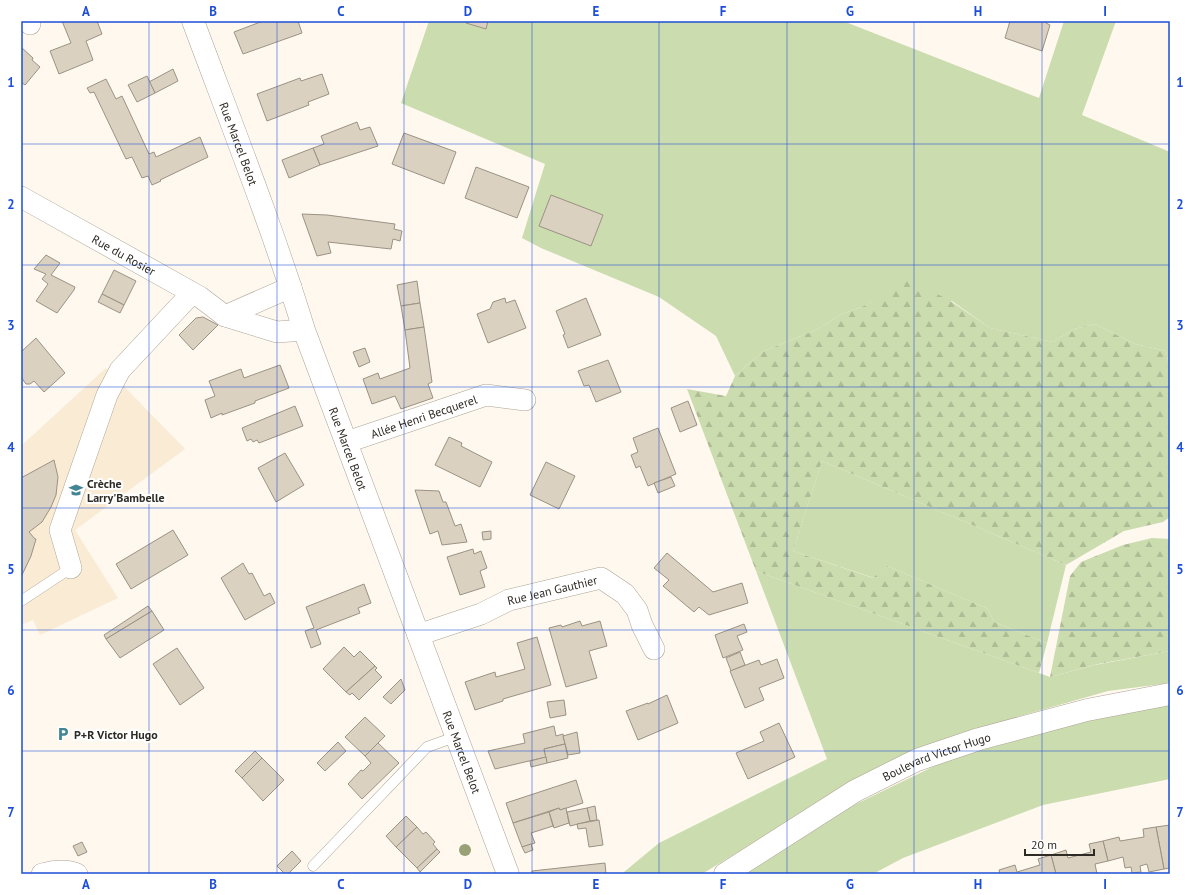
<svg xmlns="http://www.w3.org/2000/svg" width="1191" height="895" font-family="'PT Sans',sans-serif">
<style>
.built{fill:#faebd4}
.green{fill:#cbdcaf}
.forest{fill:url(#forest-firs)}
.building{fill:#dbd1c1;stroke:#9b9283}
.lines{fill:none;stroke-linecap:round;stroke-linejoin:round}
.service-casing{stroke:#ada394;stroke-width:11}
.minor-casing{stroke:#ada394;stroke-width:22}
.secondary-casing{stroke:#ada394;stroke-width:23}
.service{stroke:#fff;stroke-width:10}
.minor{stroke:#fff;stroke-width:21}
.secondary{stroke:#fff;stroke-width:22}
.tree{fill:#99a177}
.grid{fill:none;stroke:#1d4ed8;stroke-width:1;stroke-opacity:0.55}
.labels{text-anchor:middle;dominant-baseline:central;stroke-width:4;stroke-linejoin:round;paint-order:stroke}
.street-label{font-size:12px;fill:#2e2a24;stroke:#fff}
.poi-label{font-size:12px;font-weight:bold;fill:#2e2a24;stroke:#fff;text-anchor:start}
.neatline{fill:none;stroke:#1d4ed8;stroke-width:1.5}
.grid-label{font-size:13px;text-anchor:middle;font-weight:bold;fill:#1d4ed8}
</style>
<defs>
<pattern id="forest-firs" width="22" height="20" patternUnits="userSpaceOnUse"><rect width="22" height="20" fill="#cbdcaf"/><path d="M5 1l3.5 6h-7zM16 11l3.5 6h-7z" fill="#afbd96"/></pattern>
</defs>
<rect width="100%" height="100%" fill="#fff8ef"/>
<polygon class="built" points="106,368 185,449 75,530 118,598 40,635 33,620 21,625 21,446"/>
<g class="green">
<polygon points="429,21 843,21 1039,98 1064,21 1116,21 1082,115 1170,152 1170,372 1166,351 1135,344 1095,324 1074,329 1053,342 990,328 952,301 875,300 866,305 840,315 818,329 762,352 735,376 716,336 659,297 541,248 522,238 545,164 401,103"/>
<polygon points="822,461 1066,565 1047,643 994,622 988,609 887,566 874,578 793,551"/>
<polygon points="756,571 1050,677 1095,665 1170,651 1170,683 1108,691 961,733 902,756 797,816 702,874 624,874 624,872 659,843 827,759"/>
<polygon points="1170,705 1170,779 1043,805 903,858 873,874 739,874 856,804 949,759 1105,716"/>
</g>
<g class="forest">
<polygon points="910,279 952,302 990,328 1053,342 1074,329 1095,324 1135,344 1166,351 1170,372 1170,517 1163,522 1124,531 1066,565 822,461 793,551 873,578 887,566 988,609 994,622 1047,643 1039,673 756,571 687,389 726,396 735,376 762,352 818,329 840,315 866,305"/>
<polygon points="1152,538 1170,539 1170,651 1098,664 1050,677 1070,576 1081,562 1123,545"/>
</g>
<g class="building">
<polygon points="62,21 97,21 102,34 86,41 93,60 59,74 50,51 71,43"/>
<polygon points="263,21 298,21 302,33 243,54 234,32"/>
<polygon points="467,21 488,21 486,29 466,23"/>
<polygon points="1010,21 1047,21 1046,23 1050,25 1042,51 1005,38"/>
<polygon points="21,47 33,58 32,60 40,67 25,85 21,82"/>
<polygon points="173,69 178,81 155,93 149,82"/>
<polygon points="322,74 329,94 308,102 309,105 267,121 257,94 300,78 301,81"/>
<polygon points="147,76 155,93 137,102 128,85"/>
<polygon points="106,79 116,99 122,96 149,154 154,152 156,157 200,137 208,157 160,180 161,181 152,185 148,176 142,178 132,157 126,159 94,92 90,93 87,88"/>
<polygon points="357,122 360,130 370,127 378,146 320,165 313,148 324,144 321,136"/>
<polygon points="404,133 456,152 444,184 392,164"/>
<polygon points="313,148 320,165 289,178 282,160"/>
<polygon points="476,167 529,187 517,218 465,198"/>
<polygon points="551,195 603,215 591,246 539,226"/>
<polygon points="302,214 327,215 395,224 394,229 402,231 400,241 393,239 391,249 328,242 331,253 317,256"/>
<polygon points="46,255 60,263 51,275 75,287 74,290 57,313 36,301 48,284 42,279 46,274 34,269"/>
<polygon points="114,270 136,281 124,305 102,294"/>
<polygon points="417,281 420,303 401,306 397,285"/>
<polygon points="102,294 124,305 120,313 98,302"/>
<polygon points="505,298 506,303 515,300 526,328 488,343 477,314 490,309 493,302"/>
<polygon points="586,298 601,335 568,348 563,335 565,334 556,311"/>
<polygon points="420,303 424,327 405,330 401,306"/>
<polygon points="203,317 218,325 193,350 179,335 196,318"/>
<polygon points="424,327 432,382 428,384 433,398 401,409 395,396 372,404 363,379 378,373 380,379 410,368 405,330"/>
<polygon points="36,338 65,373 44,392 34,381 30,384 26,384 21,377 21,352"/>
<polygon points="365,348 370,362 359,367 353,352"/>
<polygon points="608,360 621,392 596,402 589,385 584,386 578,371"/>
<polygon points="280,365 289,388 255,401 255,403 222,415 222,413 211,418 205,400 215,396 209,381 241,369 244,378"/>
<polygon points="688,401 697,425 680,432 671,408"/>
<polygon points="295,406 303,426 259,443 257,440 253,442 251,439 247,441 242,428"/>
<polygon points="658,428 676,474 648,486 640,466 636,468 631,455 638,452 633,438"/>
<polygon points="449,437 462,443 461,446 492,462 480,487 435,465"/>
<polygon points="285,453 304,485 276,502 258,468"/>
<polygon points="54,460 58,477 56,495 51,507 42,522 29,532 35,539 36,539 31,556 21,577 21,478"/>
<polygon points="546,462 575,476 559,509 530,495"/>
<polygon points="671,477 675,486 658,493 654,483"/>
<polygon points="415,490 439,491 443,502 446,502 455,526 461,524 467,542 442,545 438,531 430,534"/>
<polygon points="173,530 188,555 131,589 116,564"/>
<polygon points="491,531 491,539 483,540 482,532"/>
<polygon points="473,549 474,554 481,551 487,568 480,571 485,587 460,595 447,557"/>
<polygon points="667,553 713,592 742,583 748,603 709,615 699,607 694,612 663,586 669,580 654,568"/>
<polygon points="243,563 249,574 252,573 264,596 270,593 275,603 245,620 221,578"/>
<polygon points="364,584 371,603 358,608 360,613 316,630 321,644 311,648 305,631 314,628 306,607"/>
<polygon points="148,606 152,611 106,639 104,635"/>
<polygon points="152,611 164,630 120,658 106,639"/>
<polygon points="580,621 582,626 600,621 607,646 589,651 597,678 566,687 549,628 561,625 562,627"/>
<polygon points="744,624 747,632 737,636 743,650 723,658 715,635"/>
<polygon points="537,637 551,685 503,699 503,701 475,710 465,682 495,672 496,677 525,669 517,643"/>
<polygon points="344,647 354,657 360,651 375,666 346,692 323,669"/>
<polygon points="177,648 204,688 180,705 153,664"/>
<polygon points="740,652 745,665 731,671 726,658"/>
<polygon points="777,659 784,678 759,688 764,700 745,708 730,671 759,660 761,665"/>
<polygon points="375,666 377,668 375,670 382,677 359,700 352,693 350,695 346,692"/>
<polygon points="401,679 405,690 391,704 383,697"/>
<polygon points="667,695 678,723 638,740 626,711 648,703 648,704"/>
<polygon points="564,700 566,715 550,718 547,702"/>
<polygon points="365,717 385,736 365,756 345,737"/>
<polygon points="779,723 795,757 748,779 736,753 764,741 760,732"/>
<polygon points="554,726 556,736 563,734 565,744 544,749 546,757 495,769 488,751 525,743 523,734"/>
<polygon points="577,732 580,753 568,755 563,736"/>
<polygon points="338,742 346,751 325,771 317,763"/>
<polygon points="378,743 399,763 362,799 348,784 361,770 363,771 371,763 365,756"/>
<polygon points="565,744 568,758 547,763 544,749"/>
<polygon points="255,751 262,758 242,778 235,771"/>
<polygon points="546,757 547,763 531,767 530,761"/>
<polygon points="262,758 284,780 263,801 242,778"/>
<polygon points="576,780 583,803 560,810 559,808 513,823 506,803"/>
<polygon points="595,806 597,820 590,821 587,808"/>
<polygon points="559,808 560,810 566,808 569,823 554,828 549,812"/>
<polygon points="587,808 590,821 570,826 567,812"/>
<polygon points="549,812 553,826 531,833 535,843 522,847 513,823"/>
<polygon points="406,816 417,827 396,847 386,836"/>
<polygon points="599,820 603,845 589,847 586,828 578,829 577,824"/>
<polygon points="1170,825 1170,868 1164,869 1156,827"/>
<polygon points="417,827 423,834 426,832 435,842 433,844 437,849 417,868 396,847"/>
<polygon points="1156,827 1164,869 1149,872 1147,864 1140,866 1141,872 1132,873 1131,867 1125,868 1123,857 1108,861 1103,841 1119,837 1120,841 1144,837 1143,829"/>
<polygon points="1103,841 1108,861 1095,864 1097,874 1056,874 1051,855 1066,850 1068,858 1091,852 1089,844"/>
<polygon points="82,842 87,852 78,856 73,846"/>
<polygon points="531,844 533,850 525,853 522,847"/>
<polygon points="437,849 440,852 420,872 417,868"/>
<polygon points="292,851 301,861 288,874 285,874 277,866"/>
<polygon points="1051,855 1056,874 1000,874 999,870 1015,865 1017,872 1040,865 1038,859"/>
<polygon points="605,863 606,874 533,874 532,871"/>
</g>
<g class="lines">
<defs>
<g id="service">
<polyline points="21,601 71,568"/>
<polyline points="313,866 427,747 455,737"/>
</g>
<g id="minor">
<polyline points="29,21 30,24"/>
<path id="s1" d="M21,197L200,297L225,316L277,332L304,330"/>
<polyline points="225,316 291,287"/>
<path id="s2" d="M347,442L486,395L525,400"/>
<polyline points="71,568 60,530 107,395 120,370 192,293"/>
<path id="s3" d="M418,635L481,614L509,600L601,578L625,594L637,610L642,625L654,649"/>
<path d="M42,874C53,871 66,869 77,874"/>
</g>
<g id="secondary">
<path id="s4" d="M193,21C231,123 272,226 304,330L508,874"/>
<path id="s5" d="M725,874L855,791L917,760L979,739L1087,710L1170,694"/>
</g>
</defs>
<use href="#service" class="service-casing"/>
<use href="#minor" class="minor-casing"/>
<use href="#secondary" class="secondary-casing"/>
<use href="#service" class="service"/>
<use href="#minor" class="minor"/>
<use href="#secondary" class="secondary"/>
</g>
<circle class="tree" cx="465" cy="850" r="6"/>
<path class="grid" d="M149,21V874M277,21V874M404,21V874M532,21V874M659,21V874M787,21V874M914,21V874M1042,21V874M21,144H1170M21,265H1170M21,387H1170M21,508H1170M21,630H1170M21,751H1170"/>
<defs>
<symbol id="school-bare" viewBox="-9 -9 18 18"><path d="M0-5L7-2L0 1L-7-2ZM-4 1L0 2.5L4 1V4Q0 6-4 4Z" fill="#428694" stroke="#fff" stroke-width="2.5" paint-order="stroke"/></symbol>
<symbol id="parking-bare" viewBox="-9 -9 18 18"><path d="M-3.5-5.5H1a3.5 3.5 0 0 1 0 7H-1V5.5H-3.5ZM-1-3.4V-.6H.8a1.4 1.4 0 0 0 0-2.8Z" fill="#428694" stroke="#fff" stroke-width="2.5" paint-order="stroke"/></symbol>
</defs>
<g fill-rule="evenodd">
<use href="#school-bare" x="66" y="480" width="20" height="20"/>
<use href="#parking-bare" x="53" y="724" width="20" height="20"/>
</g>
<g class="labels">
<g class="street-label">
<text stroke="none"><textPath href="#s4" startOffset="131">Rue Marcel Belot</textPath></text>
<text stroke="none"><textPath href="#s1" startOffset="118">Rue du Rosier</textPath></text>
<text stroke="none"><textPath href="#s2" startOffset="81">Allée Henri Becquerel</textPath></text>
<text stroke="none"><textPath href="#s4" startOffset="455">Rue Marcel Belot</textPath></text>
<text stroke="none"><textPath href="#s3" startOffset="142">Rue Jean Gauthier</textPath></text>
<text stroke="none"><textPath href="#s4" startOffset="779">Rue Marcel Belot</textPath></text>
<text stroke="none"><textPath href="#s5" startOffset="243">Boulevard Victor Hugo</textPath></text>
</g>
<g class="poi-label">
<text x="87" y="483">Crèche<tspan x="87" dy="14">Larry'Bambelle</tspan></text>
<text x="74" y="734">P+R Victor Hugo</text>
</g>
</g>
<rect width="1191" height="895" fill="none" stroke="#ffffff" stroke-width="44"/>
<path d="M1025 849v6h69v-6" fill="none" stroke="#2e2a24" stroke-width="2"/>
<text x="1031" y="849" font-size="12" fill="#2e2a24" stroke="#ffffff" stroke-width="3" paint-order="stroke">20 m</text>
<rect x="22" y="22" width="1147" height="851" class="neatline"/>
<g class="grid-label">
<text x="86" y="16">A</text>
<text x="213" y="16">B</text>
<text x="341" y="16">C</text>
<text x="468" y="16">D</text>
<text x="596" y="16">E</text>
<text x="723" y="16">F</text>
<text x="850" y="16">G</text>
<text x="978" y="16">H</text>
<text x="1105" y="16">I</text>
<text x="11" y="87">1</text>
<text x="1180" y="87">1</text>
<text x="11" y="209">2</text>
<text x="1180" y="209">2</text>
<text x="11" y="330">3</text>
<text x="1180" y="330">3</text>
<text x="11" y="452">4</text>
<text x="1180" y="452">4</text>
<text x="11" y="574">5</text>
<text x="1180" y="574">5</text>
<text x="11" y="695">6</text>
<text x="1180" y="695">6</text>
<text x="11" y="817">7</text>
<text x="1180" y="817">7</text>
<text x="86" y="889">A</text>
<text x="213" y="889">B</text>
<text x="341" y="889">C</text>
<text x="468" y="889">D</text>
<text x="596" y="889">E</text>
<text x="723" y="889">F</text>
<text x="850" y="889">G</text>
<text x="978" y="889">H</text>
<text x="1105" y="889">I</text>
</g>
</svg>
